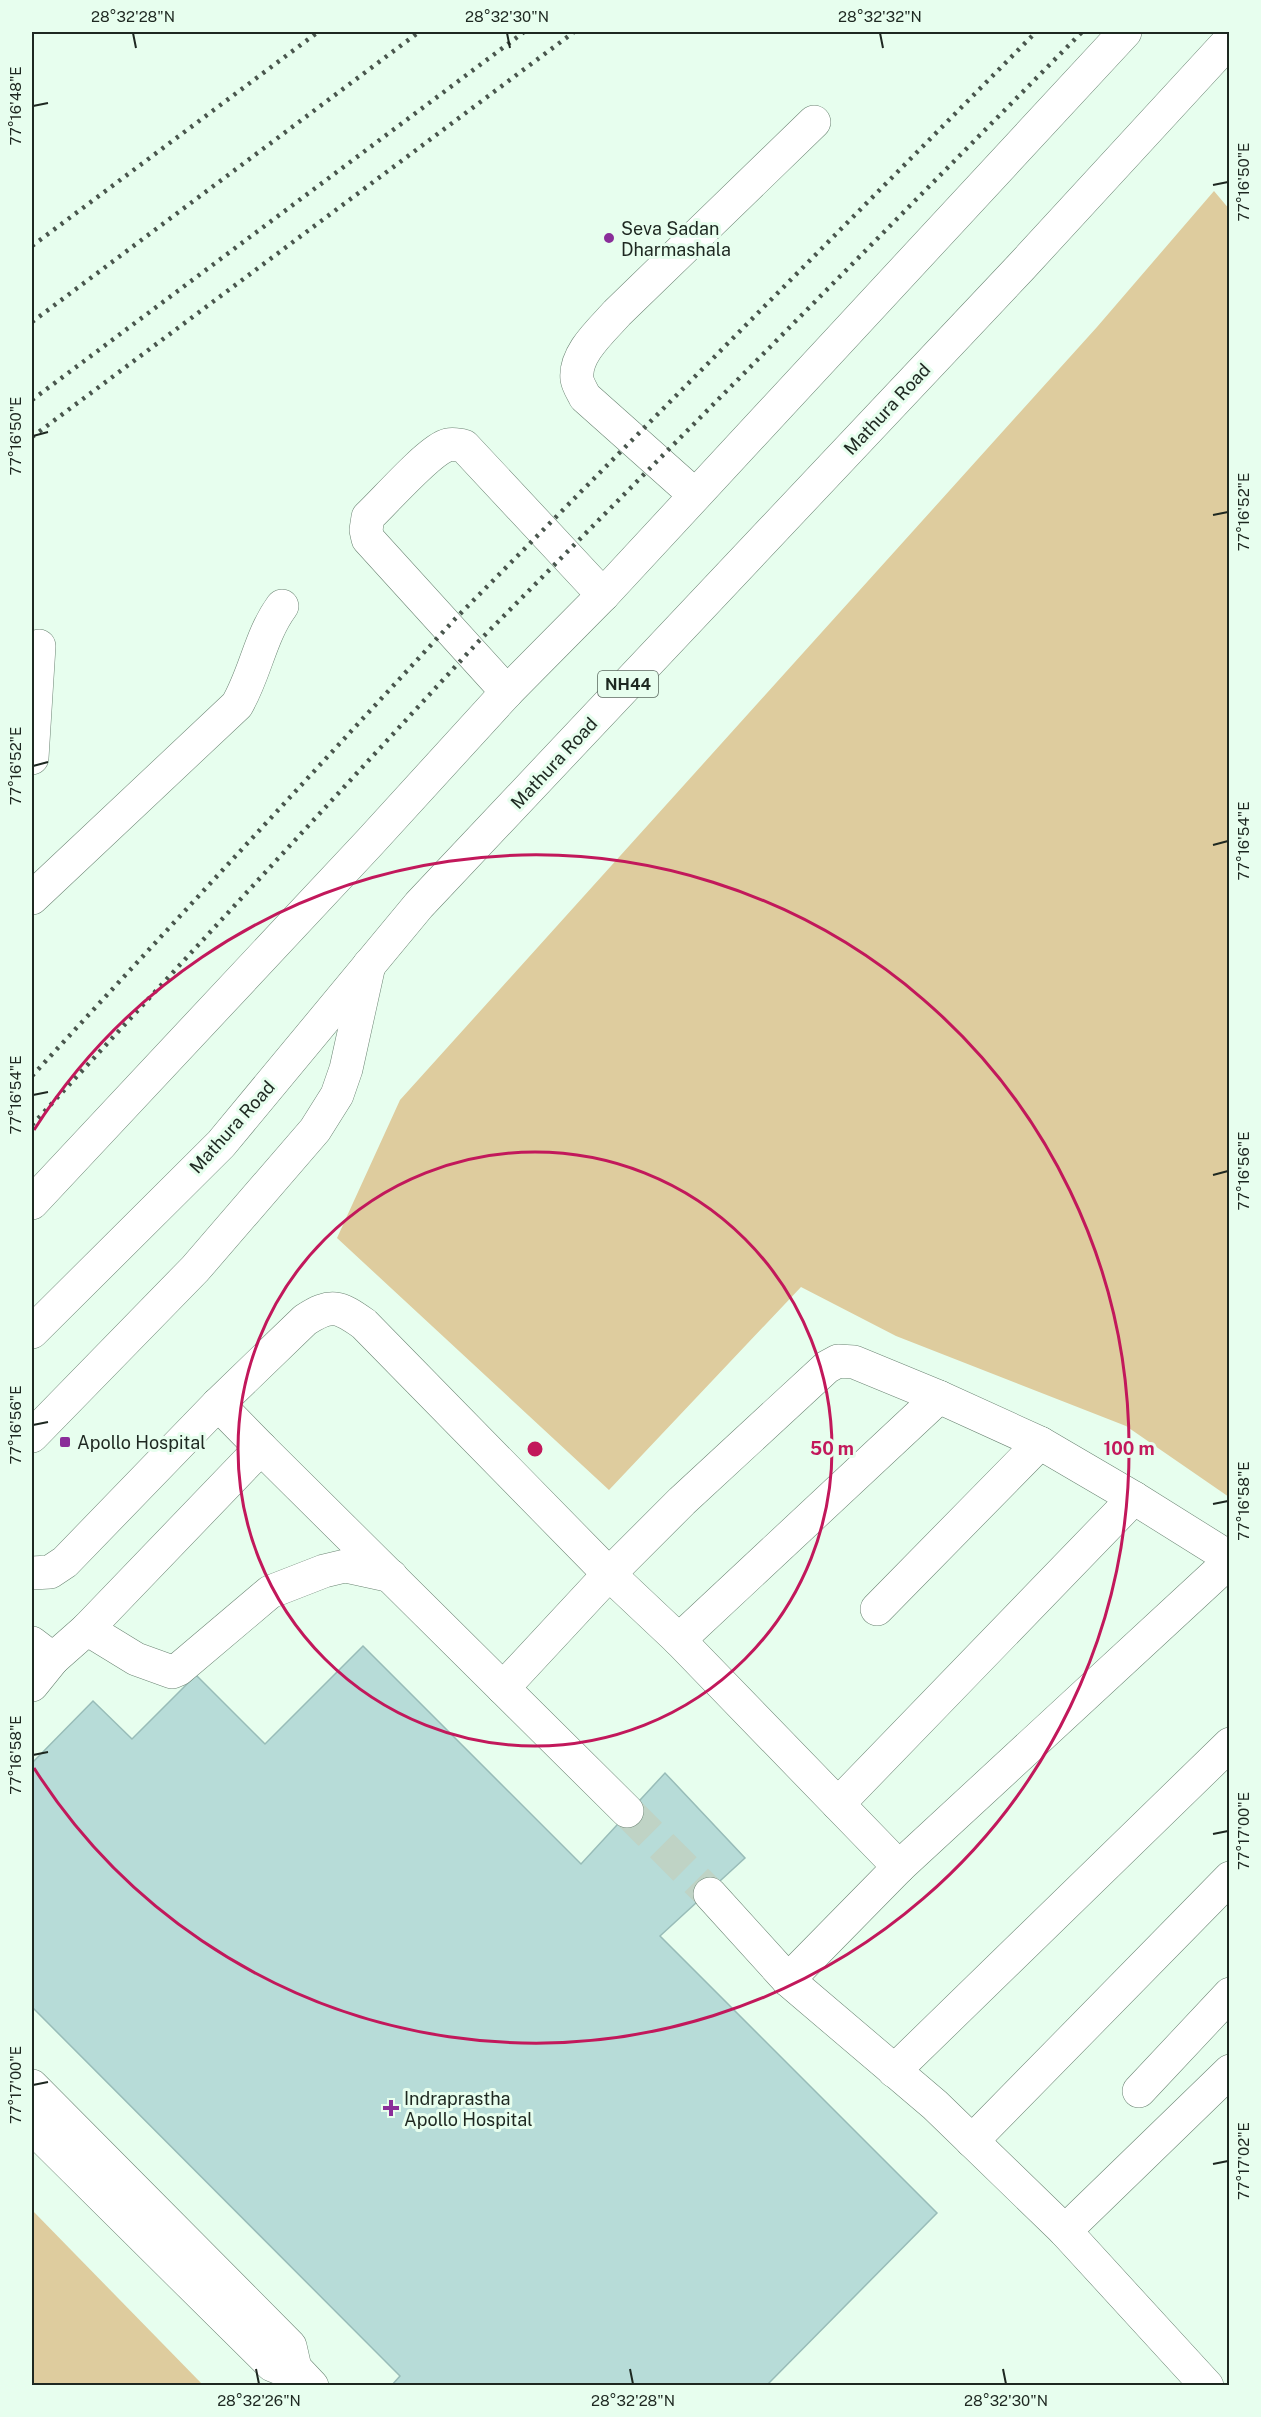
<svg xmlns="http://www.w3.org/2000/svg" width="1261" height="2417" font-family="'Public Sans',sans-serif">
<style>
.green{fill:#decc9e}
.building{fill:#b7dcd8;stroke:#98bcb8;stroke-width:1.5}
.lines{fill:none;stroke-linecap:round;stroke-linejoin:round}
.minor-tunnel{stroke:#bfd3c5;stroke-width:33;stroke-dasharray:33 16;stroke-linecap:butt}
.minor-casing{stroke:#6c8574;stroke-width:34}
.highway-casing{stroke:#6c8574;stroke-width:34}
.minor{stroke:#fff;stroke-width:33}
.highway{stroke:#fff;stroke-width:33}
.rail{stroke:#49564d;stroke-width:4.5;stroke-dasharray:3 6;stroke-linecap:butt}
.ticks{fill:none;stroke:#1e2821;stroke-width:2}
.ring{fill:none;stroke:#c2185b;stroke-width:3}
.poi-dot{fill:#8a2e99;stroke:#e7feee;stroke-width:2}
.labels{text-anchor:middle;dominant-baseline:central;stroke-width:6;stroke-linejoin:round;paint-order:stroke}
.shield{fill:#e7feee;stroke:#5a685e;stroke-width:1.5}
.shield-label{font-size:16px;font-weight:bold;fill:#1e2821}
.poi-label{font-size:18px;fill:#1e2821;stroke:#e7feee;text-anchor:start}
.street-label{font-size:18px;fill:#1e2821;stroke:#e7feee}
.centre{fill:#c2185b;stroke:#e7feee;stroke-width:3}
.ring-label{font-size:18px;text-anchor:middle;font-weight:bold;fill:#c2185b;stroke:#e7feee;stroke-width:6;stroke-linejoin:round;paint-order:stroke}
.neatline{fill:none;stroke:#1e2821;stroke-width:2}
.ticks-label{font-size:15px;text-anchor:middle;fill:#1e2821}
</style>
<rect width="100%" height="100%" fill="#e7feee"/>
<g class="green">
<polygon points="1214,191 1230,210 1229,1497 1126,1426 896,1336 801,1287 609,1490 337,1238 400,1100 1097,327"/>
<polygon points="32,2210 203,2385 32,2385"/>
</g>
<polygon class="building" points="363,1646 581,1864 665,1773 745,1858 660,1936 937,2213 766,2386 391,2386 400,2376 32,2007 32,1763 93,1701 132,1739 196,1675 265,1744"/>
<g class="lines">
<polyline class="minor-tunnel" points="627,1811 710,1894"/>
<defs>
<g id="minor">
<path d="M695,495L585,397C582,391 578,385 577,379C574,354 602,330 617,313L814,122"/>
<path d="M507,692L368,539L366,530L368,517C385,501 426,454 445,446C451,443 457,445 464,446L603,595"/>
<polyline points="32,758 39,646"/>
<path d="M32,898L237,705C256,672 260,636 282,606"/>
<polyline points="218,1404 261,1448"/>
<polyline points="32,1436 195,1269 315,1130 337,1095 346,1069 369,965"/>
<polyline points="1134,1498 1230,1558"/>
<path d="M32,1573L50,1572L65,1562L218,1404L305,1320C331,1303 339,1306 364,1324L609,1574L679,1640L899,1867L788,1980L710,1894"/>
<polyline points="877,1609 1040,1443 939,1397"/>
<polyline points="87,1629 136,1659 172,1672 179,1669 270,1592 324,1571 345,1566 391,1576"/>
<polyline points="32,1643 53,1659 87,1629 261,1448 627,1811"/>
<polyline points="32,1685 53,1659"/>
<polyline points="503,1688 609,1574 682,1501 827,1367 838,1361 854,1362 939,1397 679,1640"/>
<polyline points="838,1804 1134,1498 1040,1443"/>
<polyline points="899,1867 1230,1561"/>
<polyline points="788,1980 935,2105 1065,2231 1207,2386"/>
<polyline points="894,2071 1230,1744"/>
<polyline points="32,2086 290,2346 295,2368 312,2386"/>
<polyline points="1139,2091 1230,1994"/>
<polyline points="32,2127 272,2365 282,2369 295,2368"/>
<polyline points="972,2141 1230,1878"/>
<polyline points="1065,2231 1230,2071"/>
</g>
<g id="highway">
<polyline points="32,1203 370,842 507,692 603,595 1125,32"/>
<polyline points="32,1332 221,1144 419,905 1021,267 1230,40"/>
</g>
</defs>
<use href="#minor" class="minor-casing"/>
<use href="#highway" class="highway-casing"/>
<use href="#minor" class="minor"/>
<use href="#highway" class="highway"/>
<g class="rail">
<polyline points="32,246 318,32"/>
<polyline points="32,322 419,32"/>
<polyline points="32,400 524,32"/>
<polyline points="32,437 574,32"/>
<polyline points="32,1076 455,619 1036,32"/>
<polyline points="32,1125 478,642 1082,32"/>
</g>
</g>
<path class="ticks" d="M133,33L136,48M507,33L510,48M880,33L883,48M33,106L48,103M1213,185L1228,182M33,436L48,432M1213,515L1228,512M33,766L48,762M1213,845L1228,841M33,1095L48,1092M1213,1175L1228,1171M33,1425L48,1422M1213,1504L1228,1501M33,1755L48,1752M1213,1834L1228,1831M33,2085L48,2082M1213,2164L1228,2161M256,2369L259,2384M630,2369L633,2384M1003,2369L1006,2384"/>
<g class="ring">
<circle cx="535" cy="1449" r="297"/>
<path d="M34 1130A594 594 0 1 1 34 1768"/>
</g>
<g class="poi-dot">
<circle cx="609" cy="238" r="6"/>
<rect x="59" y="1436" width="12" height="12" rx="3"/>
<path d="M388 2099h6v6h6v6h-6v6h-6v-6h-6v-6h6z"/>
</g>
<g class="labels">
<rect class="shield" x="598" y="671" width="60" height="26" rx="4.5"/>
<g class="shield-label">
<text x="628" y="684">NH44</text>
</g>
<g class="poi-label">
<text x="621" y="228">Seva Sadan<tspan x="621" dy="21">Dharmashala</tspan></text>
<text x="77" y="1442">Apollo Hospital</text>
<text x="404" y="2098">Indraprastha<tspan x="404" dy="21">Apollo Hospital</tspan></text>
</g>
<g class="street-label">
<text transform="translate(887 409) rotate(-47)">Mathura Road</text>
<text transform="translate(554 763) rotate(-47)">Mathura Road</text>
<text transform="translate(232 1127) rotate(-48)">Mathura Road</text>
</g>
</g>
<circle cx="535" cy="1449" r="9" class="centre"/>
<g class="ring-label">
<text x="832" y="1455">50 m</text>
<text x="1129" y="1455">100 m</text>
</g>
<rect width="1261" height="2417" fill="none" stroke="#e7feee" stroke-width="66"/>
<rect x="33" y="33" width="1195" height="2351" class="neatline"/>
<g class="ticks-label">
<text x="133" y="22">28°32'28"N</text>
<text x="507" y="22">28°32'30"N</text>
<text x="880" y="22">28°32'32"N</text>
<text transform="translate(16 106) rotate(-90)" y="5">77°16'48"E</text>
<text transform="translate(1244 182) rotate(-90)" y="5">77°16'50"E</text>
<text transform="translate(16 436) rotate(-90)" y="5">77°16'50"E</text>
<text transform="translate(1244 512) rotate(-90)" y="5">77°16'52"E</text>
<text transform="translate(16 766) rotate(-90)" y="5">77°16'52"E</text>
<text transform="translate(1244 841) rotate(-90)" y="5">77°16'54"E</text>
<text transform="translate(16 1095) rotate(-90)" y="5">77°16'54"E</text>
<text transform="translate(1244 1171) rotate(-90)" y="5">77°16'56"E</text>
<text transform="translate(16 1425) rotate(-90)" y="5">77°16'56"E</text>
<text transform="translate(1244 1501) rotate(-90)" y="5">77°16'58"E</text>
<text transform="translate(16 1755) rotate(-90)" y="5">77°16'58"E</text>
<text transform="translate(1244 1831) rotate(-90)" y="5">77°17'00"E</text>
<text transform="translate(16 2085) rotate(-90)" y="5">77°17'00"E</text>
<text transform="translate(1244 2161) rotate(-90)" y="5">77°17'02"E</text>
<text x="259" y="2406">28°32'26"N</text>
<text x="633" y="2406">28°32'28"N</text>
<text x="1006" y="2406">28°32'30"N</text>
</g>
</svg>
